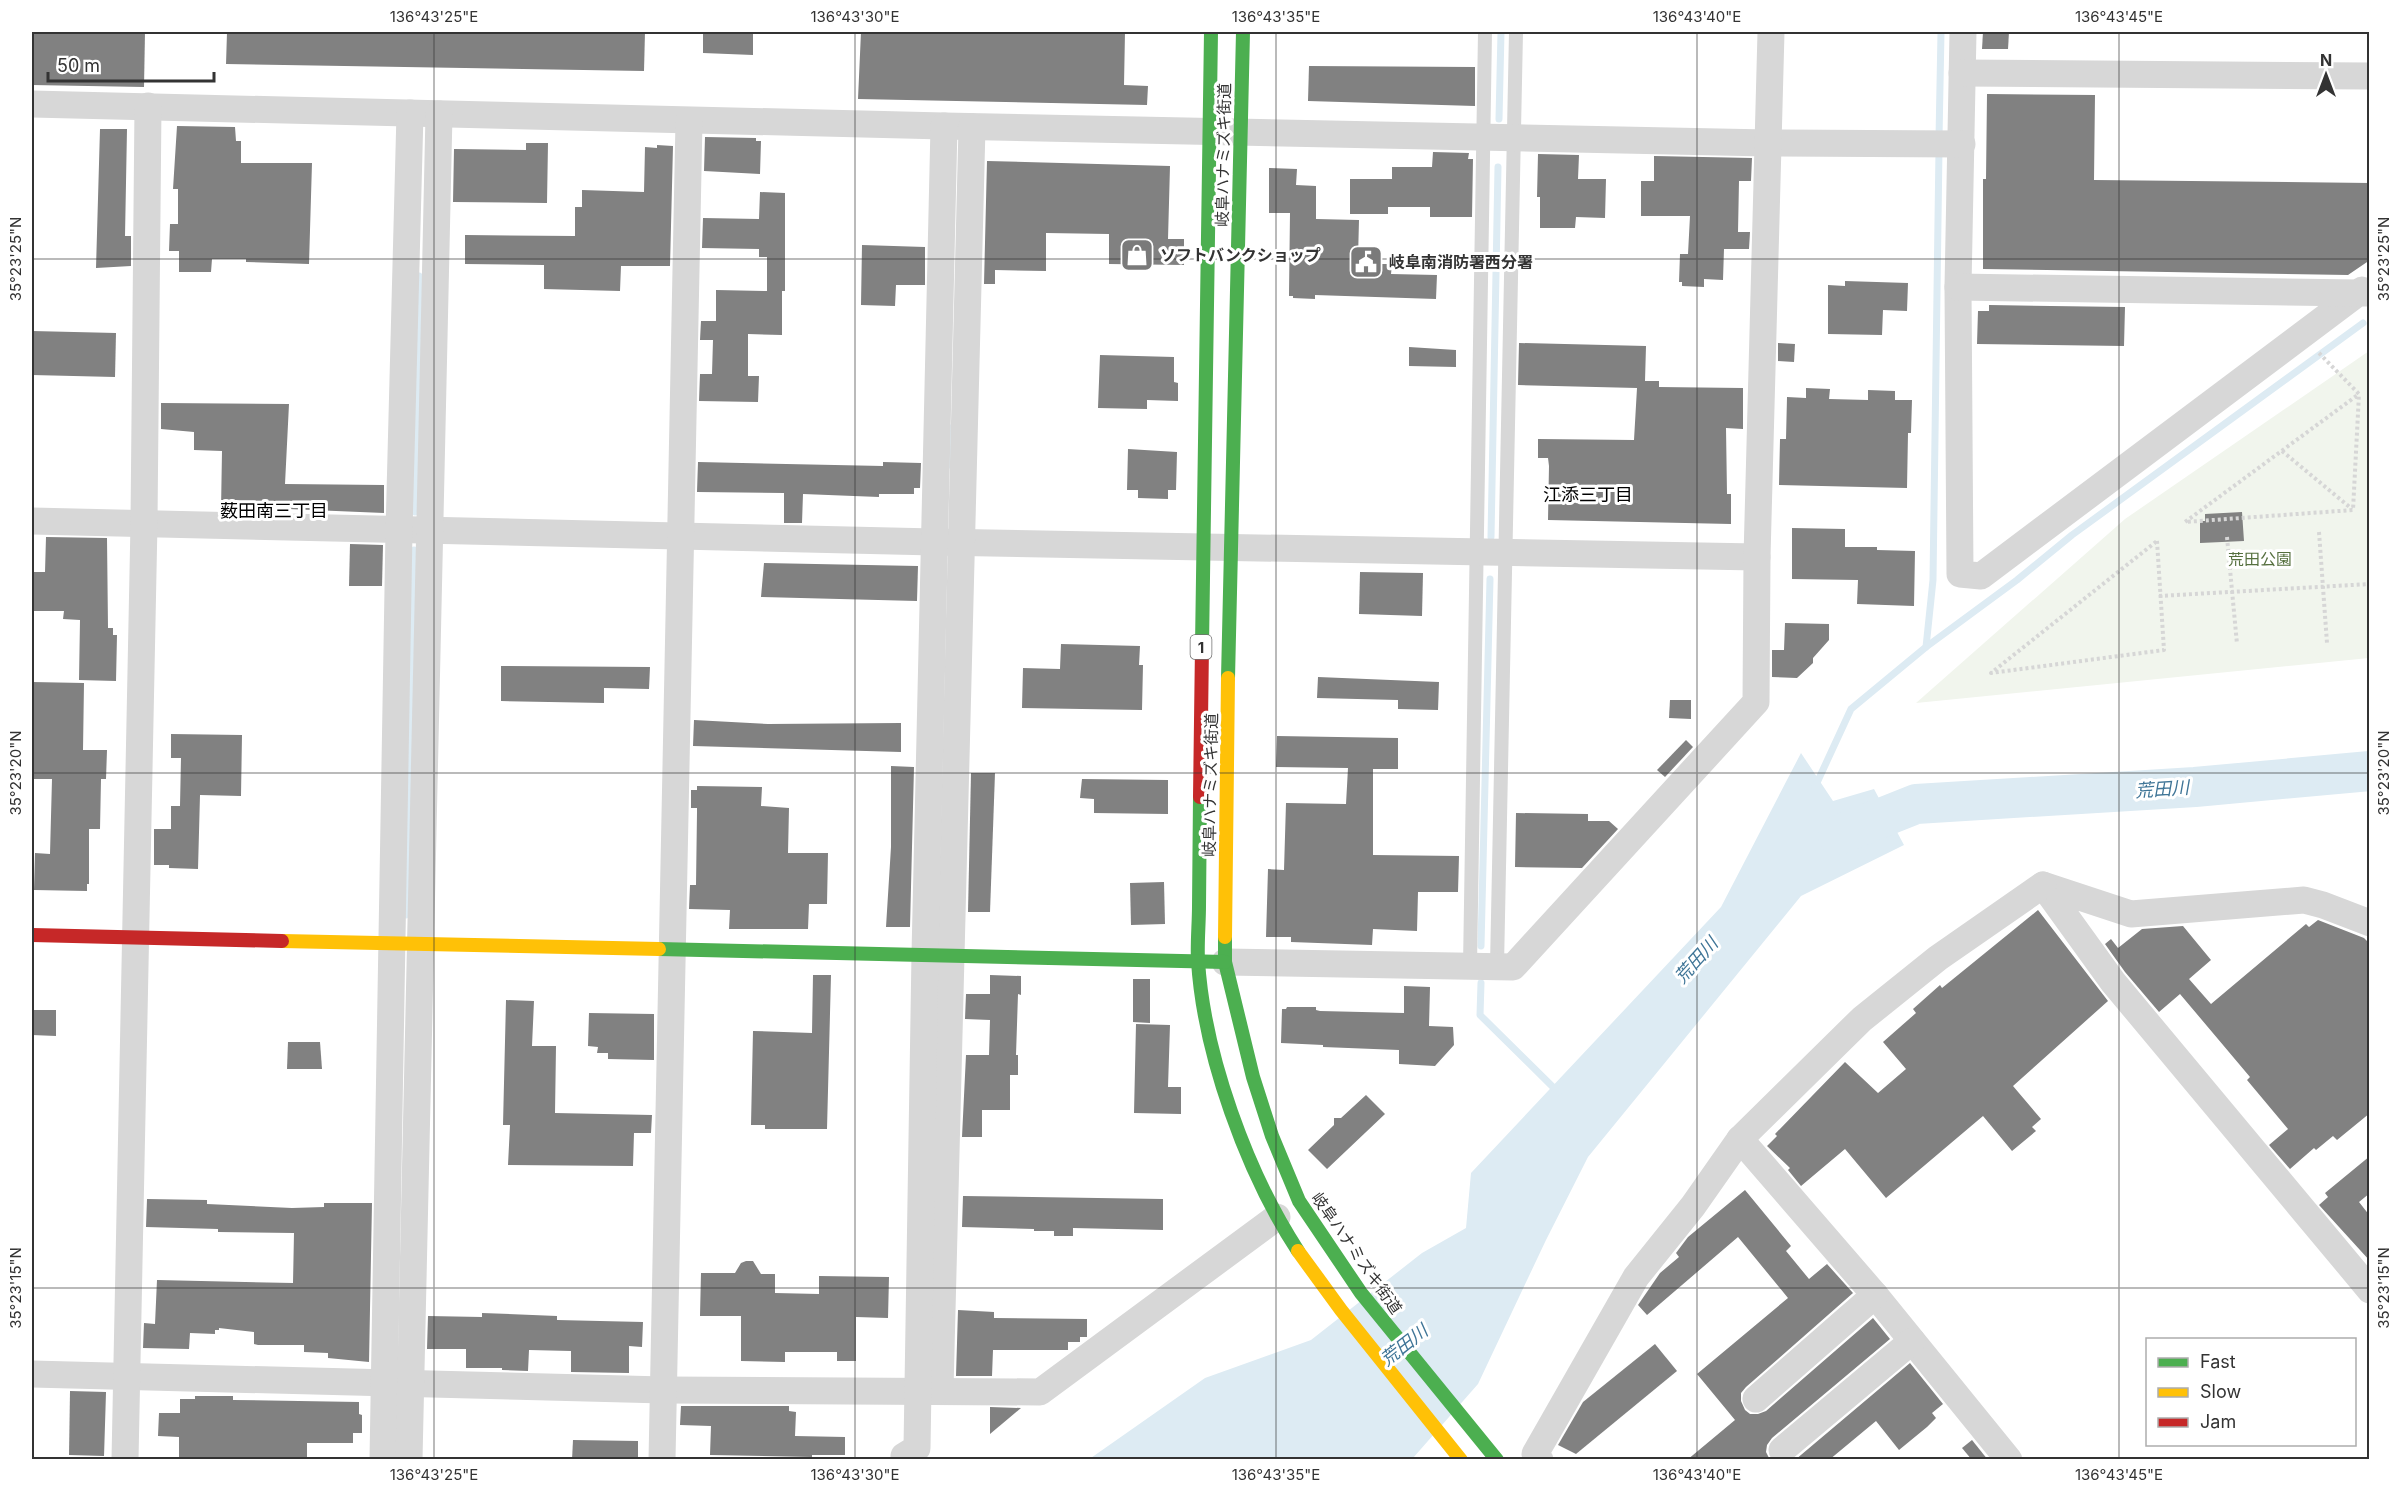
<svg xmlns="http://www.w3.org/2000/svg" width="2401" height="1491" font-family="Inter,'Noto Sans JP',sans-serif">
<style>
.green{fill:#f1f5ed}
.water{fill:#ddebf3}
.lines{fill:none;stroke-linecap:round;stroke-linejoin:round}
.stream{stroke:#ddebf3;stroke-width:7}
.river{stroke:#ddebf3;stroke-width:40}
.building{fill:#818181}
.path{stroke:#d6d6d6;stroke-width:4;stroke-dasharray:3 3;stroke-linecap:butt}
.lane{stroke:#d7d7d7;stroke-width:14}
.street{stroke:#d7d7d7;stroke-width:27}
.fast{stroke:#4caf50;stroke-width:14}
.slow{stroke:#ffc107;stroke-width:14}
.jam{stroke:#c62828;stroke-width:14}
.ticks{fill:none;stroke:#333;stroke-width:1.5;stroke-opacity:0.45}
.labels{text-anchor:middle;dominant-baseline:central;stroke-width:6;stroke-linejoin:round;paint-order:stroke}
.shield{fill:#fff;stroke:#707070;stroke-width:1.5}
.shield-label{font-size:15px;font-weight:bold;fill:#333}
.street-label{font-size:16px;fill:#333;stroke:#fff}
.poi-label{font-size:16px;font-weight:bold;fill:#333;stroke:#fff;text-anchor:start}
.park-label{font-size:16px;fill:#56703f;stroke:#fff}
.neighbourhood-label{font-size:18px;fill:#000;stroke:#fff}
.water-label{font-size:18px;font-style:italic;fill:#3f7597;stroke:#fff}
.neatline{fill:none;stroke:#333;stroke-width:2}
.ticks-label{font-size:15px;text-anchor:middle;fill:#333}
</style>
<rect width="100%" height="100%" fill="#fff"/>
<polygon class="green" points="2369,351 2369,658 1916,703 2125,519"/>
<polygon class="water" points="1801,753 1833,801 1874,789 1904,845 1801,896 1588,1157 1546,1240 1478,1384 1413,1458 1088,1460 1205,1378 1311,1340 1422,1253 1466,1228 1471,1173 1721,907"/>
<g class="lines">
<g class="stream">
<polyline points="1499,119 1501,32"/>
<polyline points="1939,138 1941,32"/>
<polyline points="950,465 951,428"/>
<polyline points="415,512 419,276"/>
<polyline points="1491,537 1498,167"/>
<polyline points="1926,647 1933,580 1939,149"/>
<polyline points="1815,787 1851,709 1926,647 2017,580 2072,535 2363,323"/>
<polyline points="406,915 414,550"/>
<polyline points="1481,946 1490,579"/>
<polyline points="1481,983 1480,1015 1558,1092"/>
</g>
<polyline class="river" points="1838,835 1916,804 2195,787 2370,771"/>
</g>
<g class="building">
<polygon points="32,32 145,32 144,87 32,85"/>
<polygon points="227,32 645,32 644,71 226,64"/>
<polygon points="703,32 753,32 753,55 703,53"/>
<polygon points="861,32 1125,32 1124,85 1148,86 1147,105 858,99"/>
<polygon points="1983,32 2009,32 2008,49 1982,49"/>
<polygon points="1309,66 1475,67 1475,106 1308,101"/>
<polygon points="1987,94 2095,95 2094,180 2370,183 2370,260 2348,275 1983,269 1983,179 1986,179"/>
<polygon points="177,126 235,127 236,141 241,141 241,163 312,163 309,264 246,262 246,259 212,259 211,272 179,272 179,251 169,251 170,224 178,224 178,189 173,189"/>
<polygon points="100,129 127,129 125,236 131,236 131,266 96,268"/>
<polygon points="705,137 756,138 756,141 761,141 760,174 704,171"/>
<polygon points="526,143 548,143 547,203 453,202 454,149 526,150"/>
<polygon points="657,145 673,146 670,266 621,266 620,291 544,289 544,265 465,264 465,235 575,236 575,207 582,207 582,190 644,192 645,147 657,148"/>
<polygon points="1433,152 1469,153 1468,159 1473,159 1472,217 1430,217 1430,207 1388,207 1388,214 1350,214 1350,179 1392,179 1392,167 1432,167"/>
<polygon points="1538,154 1579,155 1578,179 1606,179 1605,218 1576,217 1575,228 1540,228 1540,197 1537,197"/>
<polygon points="1654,156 1752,158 1751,181 1739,181 1738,232 1750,232 1749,249 1724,249 1723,280 1704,279 1704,287 1682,286 1682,282 1679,282 1680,254 1688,254 1690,216 1641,216 1641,181 1654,181"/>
<polygon points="987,161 1170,166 1168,239 1184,239 1184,265 1109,264 1109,234 1046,233 1046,271 995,270 995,284 984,284"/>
<polygon points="1269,168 1297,169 1296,185 1316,186 1316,219 1359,220 1358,259 1373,259 1373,264 1392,264 1391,274 1437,275 1436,299 1315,295 1315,299 1293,298 1293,296 1289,296 1290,213 1269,213"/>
<polygon points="760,192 785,193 785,291 782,291 782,335 748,334 748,376 759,376 758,402 699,401 700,374 712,374 713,340 700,340 701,321 716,321 716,290 767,291 767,257 759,257 759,249 702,248 703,218 759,219"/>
<polygon points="862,245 925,247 925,285 896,285 895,306 861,305"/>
<polygon points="1845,281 1908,283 1907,311 1883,310 1882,335 1828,334 1828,285 1845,286"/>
<polygon points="1989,305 2125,307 2124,346 1977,344 1978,311 1989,311"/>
<polygon points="32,331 116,333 115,377 32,375"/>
<polygon points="1519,343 1646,346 1645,381 1659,381 1659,387 1743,388 1743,429 1726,428 1727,494 1731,494 1731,524 1548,520 1549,466 1548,458 1538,458 1538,439 1634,440 1637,388 1518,385"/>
<polygon points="1778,343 1795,344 1794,362 1778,361"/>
<polygon points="1409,347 1456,350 1456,367 1409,366"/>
<polygon points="1100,355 1174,357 1174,382 1178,383 1178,401 1147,400 1147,409 1098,408"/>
<polygon points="1806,388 1830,389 1829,399 1868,400 1868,390 1895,391 1895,400 1912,400 1911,433 1908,433 1907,488 1779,485 1780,439 1786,439 1787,397 1806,398"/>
<polygon points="161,403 289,404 285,484 384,485 384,513 288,509 288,505 240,504 239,510 221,510 222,451 194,450 194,432 161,429"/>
<polygon points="1128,449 1177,452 1176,490 1168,490 1168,499 1138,498 1138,490 1127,490"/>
<polygon points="698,462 883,466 883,462 921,463 920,488 914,488 914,494 879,494 879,497 803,494 802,523 784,523 784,493 697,492"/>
<polygon points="2242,512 2244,541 2200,543 2200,521 2205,521 2205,514"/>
<polygon points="1792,528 1845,529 1845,547 1877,547 1877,550 1915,551 1914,606 1857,604 1858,580 1792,579"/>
<polygon points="46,537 107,538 108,628 113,628 113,635 117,635 116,681 79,680 80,620 63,619 64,611 32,611 32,572 45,572"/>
<polygon points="350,544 383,545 382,586 349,586"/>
<polygon points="764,563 918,566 917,601 761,597"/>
<polygon points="1360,572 1423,573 1422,616 1359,614"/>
<polygon points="1785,623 1829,624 1829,640 1813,658 1813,663 1797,678 1772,677 1772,650 1784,650"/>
<polygon points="1061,644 1140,646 1139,665 1143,665 1142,710 1022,708 1023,668 1060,669"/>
<polygon points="501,666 650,667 649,689 604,688 604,703 501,701"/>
<polygon points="1318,677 1439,682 1438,710 1398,709 1398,700 1317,698"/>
<polygon points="32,682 84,683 83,750 107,750 106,779 101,779 100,829 89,829 89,884 87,884 87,891 34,890 35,853 50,854 52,779 32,779"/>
<polygon points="1670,700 1691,700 1691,719 1669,718"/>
<polygon points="694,720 768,724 901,723 901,752 693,746"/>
<polygon points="171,734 242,735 241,796 200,795 198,869 169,868 169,865 154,865 154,829 171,829 171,806 180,806 181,758 171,758"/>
<polygon points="1277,736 1398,738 1398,769 1373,769 1373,855 1459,856 1458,892 1418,892 1417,931 1373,929 1372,945 1291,942 1291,937 1266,937 1268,869 1284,870 1286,803 1346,804 1348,768 1276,767"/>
<polygon points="1686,740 1693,747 1665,777 1657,770"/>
<polygon points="891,766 914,767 910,927 886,927 891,847"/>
<polygon points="971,773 995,773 990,912 968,912"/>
<polygon points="1082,779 1168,780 1168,814 1094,813 1094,799 1080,798"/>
<polygon points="697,786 762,787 761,806 789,808 788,853 828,853 827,904 809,904 808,929 729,929 730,910 689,909 690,885 696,885 697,812 697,808 691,808 691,790 697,790"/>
<polygon points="1516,813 1588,814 1588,821 1609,821 1618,829 1582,868 1515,867"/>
<polygon points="1164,882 1165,924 1131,925 1130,883"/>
<polygon points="2038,910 2108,1001 2013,1086 2041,1119 2032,1127 2036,1131 2012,1151 1983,1116 1886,1198 1845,1149 1801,1186 1788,1170 1790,1168 1767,1146 1777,1136 1775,1134 1845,1062 1878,1093 1906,1069 1883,1042 1916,1013 1913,1009 1940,985 1942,988"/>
<polygon points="2318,920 2364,938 2370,944 2370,1113 2337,1140 2333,1136 2316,1150 2314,1148 2290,1169 2269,1145 2288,1129 2247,1080 2250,1077 2180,994 2159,1012 2125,972 2105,944 2111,939 2118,948 2142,929 2183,926 2211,960 2189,979 2211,1004 2306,924 2309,927"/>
<polygon points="813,975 831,975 827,1129 765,1129 765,1125 751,1125 753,1031 812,1033"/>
<polygon points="990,975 1021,976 1021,995 1018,994 1016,1055 1018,1055 1018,1075 1010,1075 1010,1110 982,1110 982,1137 962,1137 966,1055 989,1055 990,1020 965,1019 966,994 990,994"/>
<polygon points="1133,979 1150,979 1150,1023 1133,1022"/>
<polygon points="1404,986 1430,987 1429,1026 1453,1027 1454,1045 1435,1066 1399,1064 1399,1050 1323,1047 1323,1045 1281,1043 1282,1009 1286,1009 1287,1007 1316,1007 1316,1010 1320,1011 1404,1013"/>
<polygon points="506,1000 534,1001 532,1046 556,1046 555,1113 652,1115 651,1133 634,1133 633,1166 508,1165 510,1125 503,1125"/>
<polygon points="32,1010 56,1010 56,1036 32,1035"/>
<polygon points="589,1013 654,1014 654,1060 608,1059 608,1053 597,1053 598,1047 588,1046"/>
<polygon points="1136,1024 1170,1025 1168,1087 1181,1087 1181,1114 1134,1113"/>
<polygon points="288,1042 320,1042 322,1069 287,1069"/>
<polygon points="1366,1095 1385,1114 1327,1169 1308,1150 1334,1125 1334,1118 1341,1118"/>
<polygon points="2370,1156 2370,1193 2359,1202 2370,1216 2370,1261 2319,1205 2328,1197 2325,1193"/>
<polygon points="1745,1190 1791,1246 1786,1251 1809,1279 1827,1264 1853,1293 1746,1387 1741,1393 1741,1401 1745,1410 1750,1414 1758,1414 1766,1411 1873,1318 1890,1339 1772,1438 1767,1445 1766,1452 1770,1460 1687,1460 1735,1420 1697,1374 1788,1298 1738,1237 1647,1315 1638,1305 1660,1273 1679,1257 1676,1253 1688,1237"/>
<polygon points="963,1196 1163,1199 1163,1230 1073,1228 1073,1236 1054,1236 1054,1231 1034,1231 1034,1229 962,1227"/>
<polygon points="147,1199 207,1200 207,1204 292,1208 324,1207 324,1203 372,1203 369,1362 328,1358 328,1353 304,1352 304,1345 258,1345 254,1344 254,1332 219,1328 219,1330 215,1330 215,1334 190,1333 189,1349 143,1348 144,1323 155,1324 157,1280 293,1283 294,1233 218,1232 218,1229 146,1227"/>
<polygon points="746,1261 753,1261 761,1274 775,1274 775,1293 819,1294 819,1276 889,1277 888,1318 856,1317 856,1361 837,1361 837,1352 785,1352 785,1362 741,1361 741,1316 700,1316 701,1273 735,1273 741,1263"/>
<polygon points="958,1310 994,1312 994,1318 1087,1319 1087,1337 1080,1337 1080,1342 1068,1342 1068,1350 993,1350 992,1376 956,1376"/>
<polygon points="482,1313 557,1316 557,1320 643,1322 642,1347 629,1346 629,1373 571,1372 571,1351 529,1350 528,1371 502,1370 502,1368 466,1368 466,1349 427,1349 428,1316 482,1317"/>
<polygon points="1655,1344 1677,1371 1576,1454 1558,1445 1583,1402"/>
<polygon points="1910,1363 1943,1404 1932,1413 1936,1418 1927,1427 1899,1450 1876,1421 1829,1460 1795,1460"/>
<polygon points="70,1391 106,1392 104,1456 69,1455"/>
<polygon points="195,1396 233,1396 233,1400 359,1402 359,1414 362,1415 362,1433 353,1433 353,1443 307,1443 307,1460 179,1460 179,1437 158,1436 159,1413 180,1413 180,1399 195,1399"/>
<polygon points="681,1406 789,1406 789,1411 796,1412 795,1436 845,1437 845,1455 812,1455 812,1457 710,1455 711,1426 680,1425"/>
<polygon points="990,1407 1021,1408 990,1434"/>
<polygon points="573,1440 638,1441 638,1460 572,1460"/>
<polygon points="1972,1440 1988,1460 1972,1460 1962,1448"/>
</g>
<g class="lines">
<g class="path">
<polyline points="2319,353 2359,394 2353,510 2185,522 2359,394"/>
<polyline points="2282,451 2352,509"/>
<polyline points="2319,532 2327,643"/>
<polyline points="2227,537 2237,644"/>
<polygon points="2157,541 2164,650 1991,673"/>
<polyline points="2159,596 2370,584"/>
</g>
<g class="lane">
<polyline points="1470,966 1485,32"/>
<polyline points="1497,966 1516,32"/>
</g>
<g class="street">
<polyline points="1963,32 1958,287 1960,574 1981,576 2358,293 2370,293"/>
<polyline points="1962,73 2370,76"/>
<polyline points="32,104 944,126 1768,143 1962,144"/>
<polyline points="1958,287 2358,293 2362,290"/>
<polyline points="32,521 935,542 1757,557"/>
<polyline points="2370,923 2323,905 2304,900 2131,914 2043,885 2113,982 2370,1290"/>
<polyline points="1225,962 1513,967 1756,702 1757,557 1771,32"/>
<polyline points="1740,1139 1875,1295 2009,1460"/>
<polyline points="32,1374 664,1390 1040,1392 1277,1217"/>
<polyline points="940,1390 972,127"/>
<polyline points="1756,1399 1875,1295"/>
<polyline points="1782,1450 1912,1341"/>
<polyline points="904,1456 917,1448 925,954 944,126"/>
<polyline points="125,1460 144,523 148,106"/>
<polyline points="383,1460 399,531 410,113"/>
<polyline points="409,1460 439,114"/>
<polyline points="662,1460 689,121"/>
<polyline points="1540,1460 1535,1454 1636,1277 1693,1206 1740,1139 1862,1019 1938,958 2043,885"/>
</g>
<g class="fast">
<polyline points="1202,646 1211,32"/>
<polyline points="1228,678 1243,32"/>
<path d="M1200,797C1200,833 1199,870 1199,906C1199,924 1197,943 1198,961C1204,1055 1247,1173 1298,1251"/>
<polyline points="1225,937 1225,962 1253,1077 1272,1136 1299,1201 1361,1293 1497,1460"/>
<polyline points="659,949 1225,962"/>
</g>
<g class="slow">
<polyline points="1225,937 1228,678"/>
<polyline points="282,941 659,949"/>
<polyline points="1298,1251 1341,1310 1461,1460"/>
</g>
<g class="jam">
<polyline points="1200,797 1202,646"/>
<polyline points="32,935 282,941"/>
</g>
</g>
<path class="ticks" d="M434,32V1460M855,32V1460M1276,32V1460M1697,32V1460M2119,32V1460M32,259H2370M32,773H2370M32,1288H2370"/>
<defs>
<symbol id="shop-square" viewBox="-11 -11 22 22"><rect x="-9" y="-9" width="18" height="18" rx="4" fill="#7a7a7a" stroke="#fff"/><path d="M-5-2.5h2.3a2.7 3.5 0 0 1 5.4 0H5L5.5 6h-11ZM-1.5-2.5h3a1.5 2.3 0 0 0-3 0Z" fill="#fff"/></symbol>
<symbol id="civic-square" viewBox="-11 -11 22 22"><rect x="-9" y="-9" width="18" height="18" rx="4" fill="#7a7a7a" stroke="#fff"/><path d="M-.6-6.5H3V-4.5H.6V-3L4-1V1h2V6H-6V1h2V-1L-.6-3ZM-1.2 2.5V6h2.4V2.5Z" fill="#fff"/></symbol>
</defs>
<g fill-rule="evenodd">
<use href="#shop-square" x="1118" y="236" width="38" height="38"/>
<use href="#civic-square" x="1347" y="243" width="38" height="38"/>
</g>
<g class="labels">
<rect class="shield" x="1190.5" y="635" width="21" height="24" rx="4.5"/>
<g class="shield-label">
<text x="1201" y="647">1</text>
</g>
<g class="street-label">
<text transform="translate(1223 155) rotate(-89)">岐阜ハナミズキ街道</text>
<text transform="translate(1210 785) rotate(-89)">岐阜ハナミズキ街道</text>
<text transform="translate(1357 1253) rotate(55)">岐阜ハナミズキ街道</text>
</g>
<g class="poi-label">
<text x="1160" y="255">ソフトバンクショップ</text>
<text x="1389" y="262">岐阜南消防署西分署</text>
</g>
<g class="park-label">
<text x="2260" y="559">荒田公園</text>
</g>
<g class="neighbourhood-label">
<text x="1588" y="494">江添三丁目</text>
<text x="274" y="510">薮田南三丁目</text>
</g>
<g class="water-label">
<text transform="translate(2162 789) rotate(-4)">荒田川</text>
<text transform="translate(1696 960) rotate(-48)">荒田川</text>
<text transform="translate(1404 1345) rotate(-38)">荒田川</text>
</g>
</g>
<rect width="2401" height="1491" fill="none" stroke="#ffffff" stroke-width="66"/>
<rect x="2146" y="1338" width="210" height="108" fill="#ffffff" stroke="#adadad" stroke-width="1.5"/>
<rect x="2158" y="1358" width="30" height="9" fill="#4caf50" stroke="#adadad" stroke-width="1.5"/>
<text x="2200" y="1368" font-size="18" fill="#333333">Fast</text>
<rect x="2158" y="1388" width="30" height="9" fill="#ffc107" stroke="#adadad" stroke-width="1.5"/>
<text x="2200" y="1398" font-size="18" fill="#333333">Slow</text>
<rect x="2158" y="1418" width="30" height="9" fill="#c62828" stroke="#adadad" stroke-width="1.5"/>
<text x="2200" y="1428" font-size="18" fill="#333333">Jam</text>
<g transform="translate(2326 75)" stroke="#ffffff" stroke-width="4.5" paint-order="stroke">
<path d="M0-4.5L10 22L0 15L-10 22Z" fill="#333333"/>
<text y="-9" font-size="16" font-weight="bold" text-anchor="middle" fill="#333333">N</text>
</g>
<path d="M48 72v9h166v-9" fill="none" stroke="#333333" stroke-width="3"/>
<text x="57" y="72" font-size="18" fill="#333333" stroke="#ffffff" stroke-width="4.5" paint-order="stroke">50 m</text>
<rect x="33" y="33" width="2335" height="1425" class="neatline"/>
<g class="ticks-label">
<text x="434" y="22">136°43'25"E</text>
<text x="855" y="22">136°43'30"E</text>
<text x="1276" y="22">136°43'35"E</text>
<text x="1697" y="22">136°43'40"E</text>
<text x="2119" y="22">136°43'45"E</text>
<text transform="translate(16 259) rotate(-90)" y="5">35°23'25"N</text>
<text transform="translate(2384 259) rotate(-90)" y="5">35°23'25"N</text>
<text transform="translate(16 773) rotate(-90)" y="5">35°23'20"N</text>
<text transform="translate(2384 773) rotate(-90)" y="5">35°23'20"N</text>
<text transform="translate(16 1288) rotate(-90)" y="5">35°23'15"N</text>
<text transform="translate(2384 1288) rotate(-90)" y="5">35°23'15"N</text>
<text x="434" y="1480">136°43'25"E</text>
<text x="855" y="1480">136°43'30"E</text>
<text x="1276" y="1480">136°43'35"E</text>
<text x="1697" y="1480">136°43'40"E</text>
<text x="2119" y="1480">136°43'45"E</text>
</g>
</svg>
